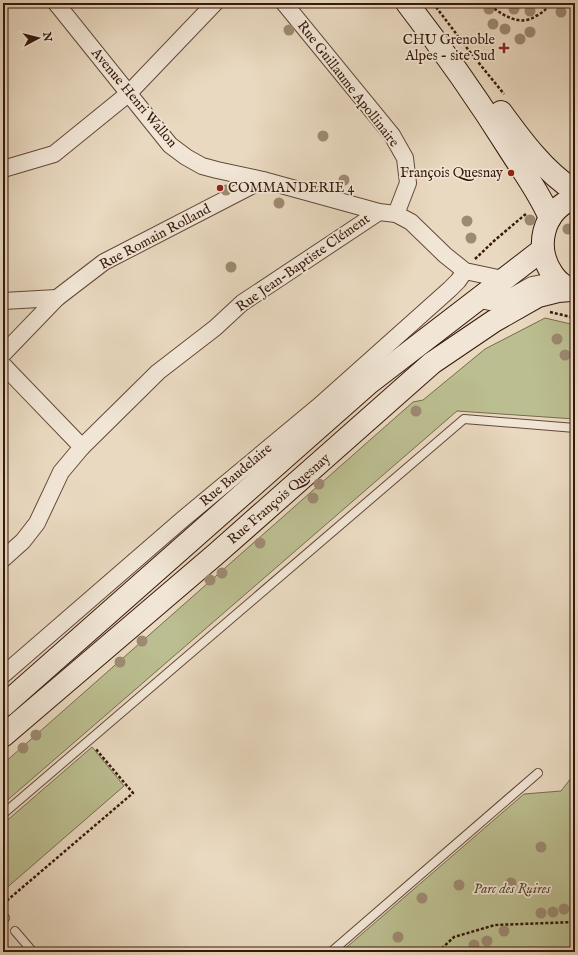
<svg xmlns="http://www.w3.org/2000/svg" width="578" height="955" font-family="'IM FELL English',serif">
<style>
.green{fill:#bbbe90;stroke:#796b4d}
.lines{fill:none;stroke-linecap:round;stroke-linejoin:round}
.lane-casing{stroke:#644838;stroke-width:10}
.street-casing{stroke:#644838;stroke-width:18}
.secondary-casing{stroke:#37180a;stroke-width:24}
.path{stroke:#37180a;stroke-width:2.5;stroke-dasharray:3 2;stroke-linecap:butt}
.lane{stroke:#f1e6d6;stroke-width:8}
.street{stroke:#f1e6d6;stroke-width:16}
.secondary{stroke:#f1e6d6;stroke-width:22}
.tree{fill:#9d8a72}
.poi-dot{fill:#8f2418;stroke:#f1e6d6;stroke-width:1.5}
.labels{text-anchor:middle;dominant-baseline:central;stroke-width:3.5;stroke-linejoin:round;paint-order:stroke}
.poi-label{font-size:14px;fill:#37180a;stroke:#f1e6d6;text-anchor:end}
.street-label{font-size:14px;fill:#37180a;stroke:#f1e6d6}
.park-label{font-size:14px;font-style:italic;fill:#5f4a32;stroke:#f1e6d6}
</style>
<rect width="100%" height="100%" fill="#e9d9c0"/>
<filter id="stains"><feTurbulence type="fractalNoise" baseFrequency=".005" numOctaves="4"/><feColorMatrix values="0 0 0 0 .2 0 0 0 0 .09 0 0 0 0 .02 0 0 0 .5 -.17"/></filter>
<radialGradient id="worn" r=".72"><stop offset=".6" stop-color="#630" stop-opacity="0"/><stop offset="1" stop-color="#630" stop-opacity=".3"/></radialGradient>
<g class="green">
<polygon points="545,318 575,325 575,419 457,411 3,804 3,764 413,402 423,400 485,349"/>
<polygon points="92,747 124,786 3,891 3,824"/>
<polygon points="575,773 575,952 341,952 524,794 561,791"/>
</g>
<g class="lines">
<defs>
<g id="lane">
<polyline points="3,814 464,419 575,428"/>
<polyline points="3,916 5,918"/>
<polyline points="15,931 33,952"/>
<polyline points="331,952 538,773"/>
</g>
<g id="street">
<polyline points="56,3 170,145 186,157 202,166 217,170 263,180 379,212 396,214 411,222 445,255 465,271 498,278 506,277"/>
<polyline points="284,3 392,135 405,158 408,183 396,214"/>
<polyline points="3,169 54,154 128,94 215,3"/>
<polyline points="477,299 490,302 505,300 532,285 557,280"/>
<polyline points="3,301 57,298"/>
<polyline points="3,354 57,298 104,262 263,180"/>
<polyline points="3,365 82,447"/>
<polyline points="3,559 23,541 37,523 61,472 82,447 158,372 215,328 242,303 379,212"/>
<polyline points="3,675 183,519 319,406 450,289 458,281 465,271"/>
</g>
<g id="secondary">
<path d="M407,3C444,51 479,101 511,152C525,174 540,194 550,218"/>
<path d="M501,112C522,141 545,172 575,191"/>
<path d="M575,198C542,210 534,248 553,275C558,282 567,289 575,291"/>
<polyline points="3,706 369,383 542,250"/>
<polyline points="3,736 216,554 432,363 494,321 538,296 558,291 571,290"/>
</g>
</defs>
<use href="#lane" class="lane-casing"/>
<use href="#street" class="street-casing"/>
<use href="#secondary" class="secondary-casing"/>
<g class="path">
<polyline points="433,3 470,52 504,94"/>
<path d="M486,3C501,13 518,28 536,16C543,13 547,7 554,3"/>
<polyline points="475,259 495,240 527,213"/>
<polyline points="550,312 575,318"/>
<polyline points="3,904 133,793 95,748"/>
<polyline points="438,952 454,937 495,925 575,922"/>
</g>
<use href="#lane" class="lane"/>
<use href="#street" class="street"/>
<use href="#secondary" class="secondary"/>
</g>
<g class="tree">
<circle cx="489" cy="9" r="5.5"/>
<circle cx="514" cy="9" r="5.5"/>
<circle cx="530" cy="11" r="5.5"/>
<circle cx="561" cy="12" r="5.5"/>
<circle cx="493" cy="24" r="5.5"/>
<circle cx="505" cy="29" r="5.5"/>
<circle cx="289" cy="30" r="5.5"/>
<circle cx="530" cy="32" r="5.5"/>
<circle cx="520" cy="39" r="5.5"/>
<circle cx="323" cy="136" r="5.5"/>
<circle cx="344" cy="180" r="5.5"/>
<circle cx="226" cy="190" r="5.5"/>
<circle cx="279" cy="203" r="5.5"/>
<circle cx="530" cy="220" r="5.5"/>
<circle cx="467" cy="221" r="5.5"/>
<circle cx="568" cy="229" r="5.5"/>
<circle cx="471" cy="238" r="5.5"/>
<circle cx="231" cy="267" r="5.5"/>
<circle cx="557" cy="339" r="5.5"/>
<circle cx="565" cy="355" r="5.5"/>
<circle cx="416" cy="411" r="5.5"/>
<circle cx="319" cy="484" r="5.5"/>
<circle cx="313" cy="498" r="5.5"/>
<circle cx="260" cy="543" r="5.5"/>
<circle cx="222" cy="573" r="5.5"/>
<circle cx="210" cy="580" r="5.5"/>
<circle cx="142" cy="641" r="5.5"/>
<circle cx="120" cy="662" r="5.5"/>
<circle cx="36" cy="735" r="5.5"/>
<circle cx="23" cy="748" r="5.5"/>
<circle cx="541" cy="847" r="5.5"/>
<circle cx="511" cy="883" r="5.5"/>
<circle cx="459" cy="885" r="5.5"/>
<circle cx="422" cy="898" r="5.5"/>
<circle cx="564" cy="909" r="5.5"/>
<circle cx="553" cy="912" r="5.5"/>
<circle cx="541" cy="913" r="5.5"/>
<circle cx="504" cy="931" r="5.5"/>
<circle cx="398" cy="937" r="5.5"/>
<circle cx="487" cy="941" r="5.5"/>
<circle cx="474" cy="945" r="5.5"/>
</g>
<g class="poi-dot">
<path d="M502 42h4v4h4v4h-4v4h-4v-4h-4v-4h4z"/>
<circle cx="511" cy="173" r="4"/>
<circle cx="220" cy="188" r="4"/>
</g>
<g class="labels">
<g class="poi-label">
<text x="495" y="40">CHU Grenoble<tspan x="495" dy="16">Alpes - site Sud</tspan></text>
<text x="503" y="173">François Quesnay</text>
<text x="228" y="188" text-anchor="start">COMMANDERIE 4</text>
</g>
<g class="street-label">
<text transform="translate(348 84) rotate(52)">Rue Guillaume Apollinaire</text>
<text transform="translate(134 98) rotate(50)">Avenue Henri Wallon</text>
<text transform="translate(155 237) rotate(-28)">Rue Romain Rolland</text>
<text transform="translate(303 263) rotate(-35)">Rue Jean-Baptiste Clément</text>
<text transform="translate(236 475) rotate(-40)">Rue Baudelaire</text>
<text transform="translate(279 499) rotate(-41)">Rue François Quesnay</text>
</g>
<g class="park-label">
<text x="512" y="889">Parc des Ruires</text>
</g>
</g>
<rect width="578" height="955" fill="none" stroke="#e9d9c0" stroke-width="16"/>
<rect x="4" y="4" width="570" height="947" fill="none" stroke="#37180a" stroke-width="2"/>
<rect x="8" y="8" width="562" height="939" fill="none" stroke="#37180a"/>
<g transform="translate(38 38) rotate(83)" stroke="#f1e6d6" stroke-width="3" paint-order="stroke">
<path d="M0-3L7 15L0 10L-7 15Z" fill="#37180a"/>
<text y="-6" font-size="11" font-weight="bold" text-anchor="middle" fill="#37180a">N</text>
</g>
<rect width="100%" height="100%" filter="url(#stains)"/>
<rect width="100%" height="100%" fill="url(#worn)"/>
</svg>
